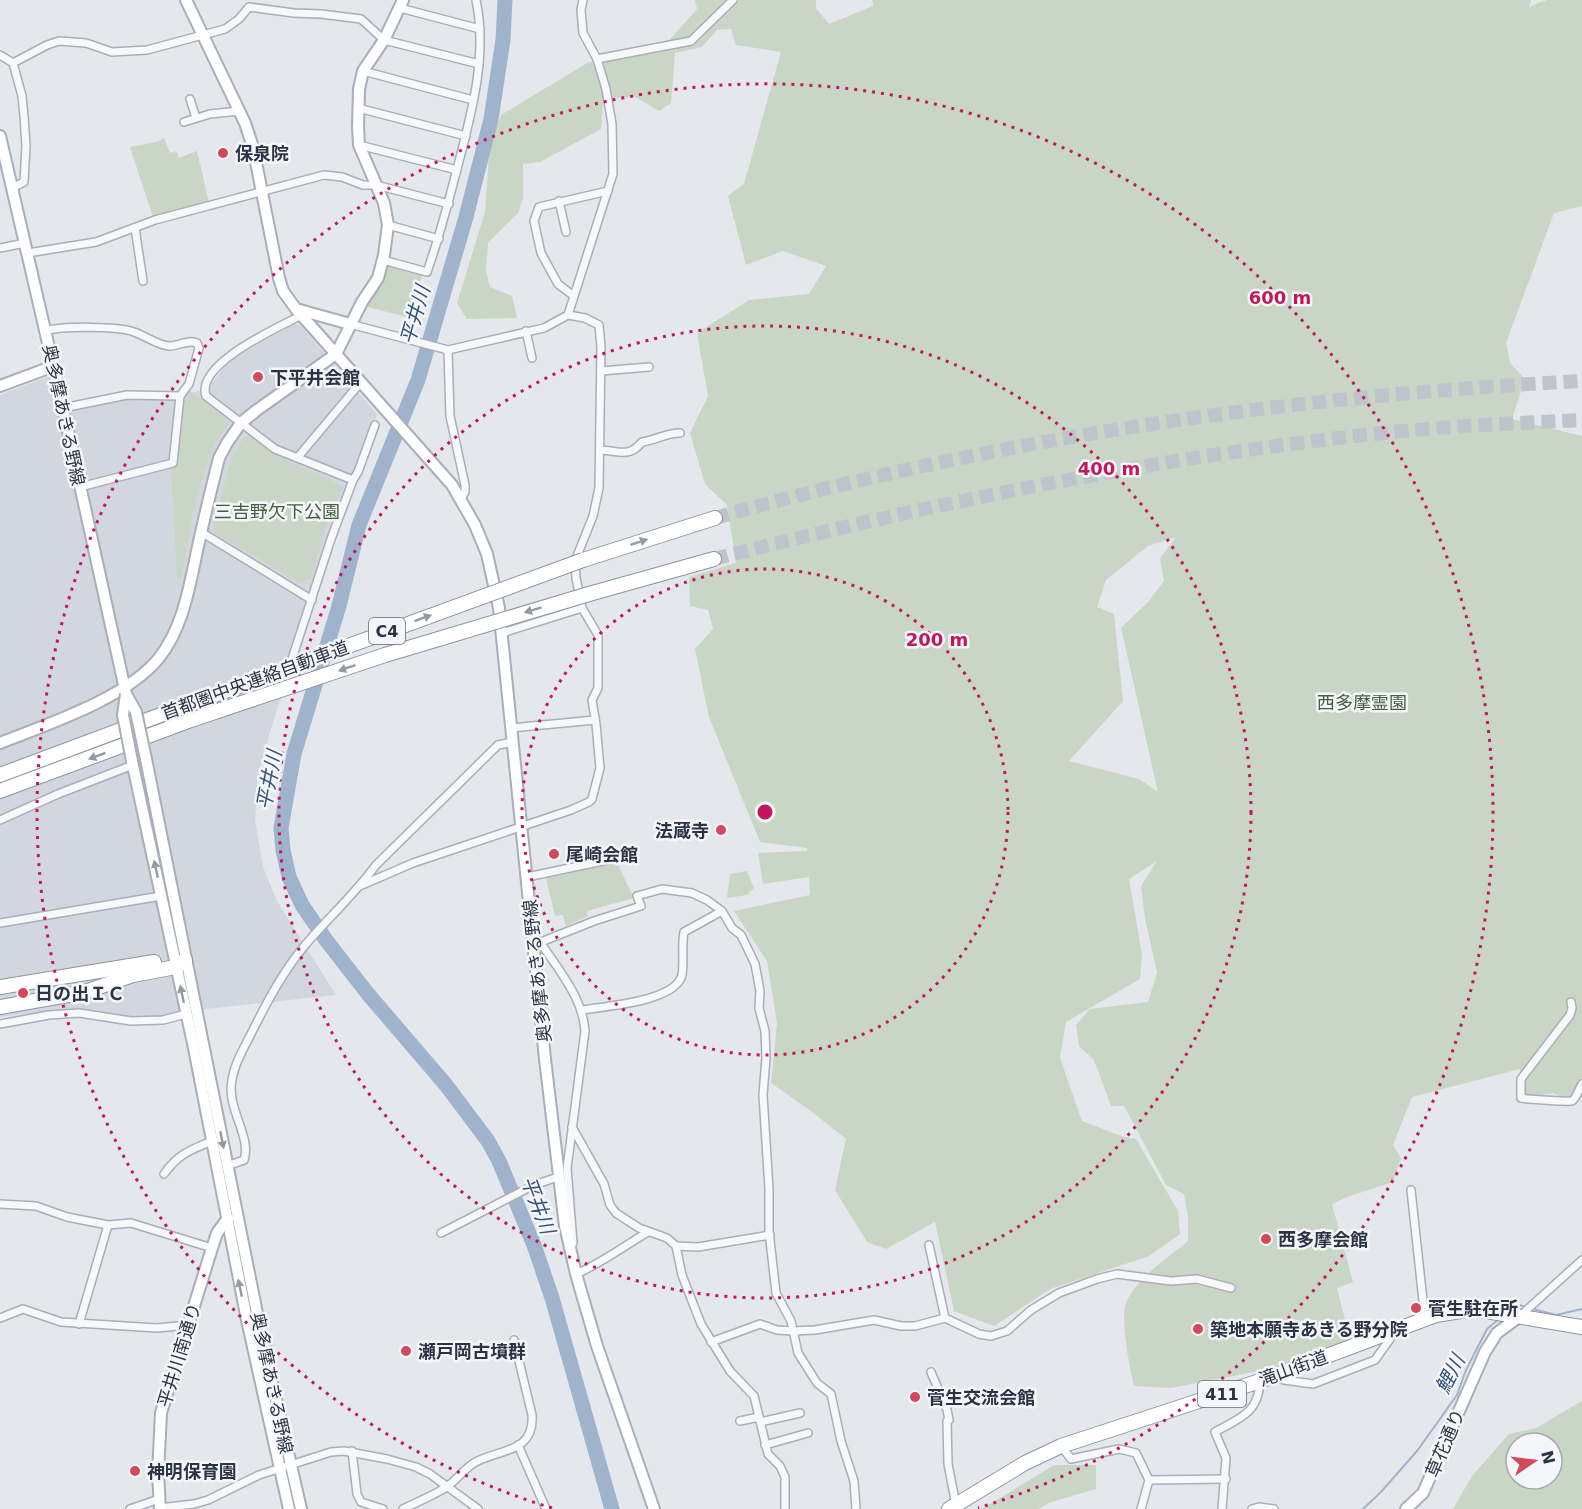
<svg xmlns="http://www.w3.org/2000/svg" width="1582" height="1509" font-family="'DejaVu Sans','Noto Sans JP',sans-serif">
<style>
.built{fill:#d2d6de}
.green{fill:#c9d6c5;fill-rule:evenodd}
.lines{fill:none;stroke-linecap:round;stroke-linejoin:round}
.stream{stroke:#9fb4cc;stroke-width:2}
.river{stroke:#9fb4cc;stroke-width:15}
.highway-tunnel{stroke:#bfc3cb;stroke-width:14;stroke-dasharray:14 7;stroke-linecap:butt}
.street-casing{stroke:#a9aeb7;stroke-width:10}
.secondary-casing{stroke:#a9aeb7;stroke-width:14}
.highway-casing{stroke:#8b94a3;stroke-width:16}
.street{stroke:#f7f8fa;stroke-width:7}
.secondary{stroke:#fff;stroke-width:10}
.highway{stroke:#fff;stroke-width:14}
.secondary-bridge-casing{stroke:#a9aeb7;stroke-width:14;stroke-linecap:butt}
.highway-bridge-casing{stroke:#8b94a3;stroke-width:16;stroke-linecap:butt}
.secondary-bridge{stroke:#fff;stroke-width:10}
.highway-bridge{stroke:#fff;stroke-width:14}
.oneway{fill:#959aa2}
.ring{fill:none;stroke:#c2185b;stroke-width:3;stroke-dasharray:3 6}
.poi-dot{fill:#d1495b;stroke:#f4f6f9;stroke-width:2}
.labels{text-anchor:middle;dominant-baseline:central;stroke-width:5;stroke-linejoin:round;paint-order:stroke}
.shield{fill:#f4f6f9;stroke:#676e7b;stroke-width:1.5}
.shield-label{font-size:16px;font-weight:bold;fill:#2b3445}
.poi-label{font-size:18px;font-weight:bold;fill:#2b3445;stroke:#f4f6f9;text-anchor:start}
.street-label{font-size:18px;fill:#2b3445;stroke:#f4f6f9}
.park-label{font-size:18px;fill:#3f6138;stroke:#f4f6f9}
.water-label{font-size:20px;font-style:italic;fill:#34527a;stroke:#f4f6f9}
.centre{fill:#c2185b;stroke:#f4f6f9;stroke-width:3}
.ring-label{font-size:18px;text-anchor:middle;font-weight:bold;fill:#c2185b;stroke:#f4f6f9;stroke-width:5;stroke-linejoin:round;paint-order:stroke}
</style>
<rect width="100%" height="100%" fill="#e4e7ec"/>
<polygon class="built" points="294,324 300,325 377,414 312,600 270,732 258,776 255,821 263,867 277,901 336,995 177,1012 159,1016 133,1017 99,1011 66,1009 0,1017 0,395 63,371 72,410 125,398 172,399 208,388 232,358"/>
<g class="green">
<path d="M695,0H816V8L829,24L873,6L872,0H1531L1529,9L1531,6L1547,0H1582V206L1554,213L1506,343L1510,363L1525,379L1512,419L1582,436V1082L1575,1095L1563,1100L1554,1093L1531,1097L1525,1092L1526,1082L1520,1069L1412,1097L1393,1145L1401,1158L1393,1182L1350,1196L1332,1204L1353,1282L1337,1288L1350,1340L1259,1371L1171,1388L1134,1386C1130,1370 1120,1318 1126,1303C1137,1277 1167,1259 1188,1241V1218L1184,1194L1166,1185L1124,1106H1111L1094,1060L1079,1046L1076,1025L1090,1009L1148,1002L1157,973L1145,918L1141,886L1157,861L1129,879L1142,954L1140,979L1066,1022L1060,1058L1082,1121L1124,1137L1136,1139L1178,1211L1180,1234L1149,1256L1050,1289L994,1326L954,1311L935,1222L886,1249L867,1242L835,1190L846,1139L811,1111L771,1083L777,1023L767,961L734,911L810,895L809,877L763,884L758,853L807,851V848L760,842L709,717L695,649L713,629L708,610L690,606L689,577L736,563L727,505L705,484L690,433L708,396L697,333L749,300L809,294L826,266L783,251L746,265L728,196L744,184L781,52L736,45L731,29L717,30L702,47L675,53L671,103L659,111L635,97L603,98L601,129L540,162L523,164V198L518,213L488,243L486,271L490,287L512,296L517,318L467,319L457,303L485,212L490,142L501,115L589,62L658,53L697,9ZM1176,537L1160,558L1164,581L1148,602L1121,628L1158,792L1139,779L1069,761L1123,701L1114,614L1097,607L1106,580L1148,546Z"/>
<polygon points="164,138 170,153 176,151 179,158 197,151 209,203 153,217 130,147 156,142"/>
<polygon points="389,264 420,273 422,276 407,317 364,306 386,267"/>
<path d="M189,390L227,419L228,424C197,465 191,530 181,580L177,579L171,467L176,466L181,411Z"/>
<path d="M250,436C264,447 279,457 295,465C310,472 332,475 342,489L323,536L311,578L300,583L215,533L213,528L231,459L244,437Z"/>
<polygon points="617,863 634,898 587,911 588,916 566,926 563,915 555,916 546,878"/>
<polygon points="747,871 754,888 747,895 727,898 730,874"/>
<path d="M1582,1401V1509H1453L1472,1476L1509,1434L1536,1428ZM1516,1443H1552V1479H1516Z"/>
<polygon points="1054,1465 1096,1465 1096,1489 1048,1503 1039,1509 982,1509"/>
</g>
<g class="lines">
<g class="stream">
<polyline points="1533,1309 1556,1315 1582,1309"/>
<polyline points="1509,1310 1515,1304 1527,1307"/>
<polyline points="1363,1509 1381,1492 1417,1451 1457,1395 1466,1370 1487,1329 1500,1318"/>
</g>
<polyline class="river" points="505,0 503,40 491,119 466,217 418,380 359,525 339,606 294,754 281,828 283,850 289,877 302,905 326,940 368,994 446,1085 488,1141 499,1161 534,1245 552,1298 612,1509"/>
<g class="highway-tunnel">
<path d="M715,518C996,438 1291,396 1582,381"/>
<path d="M714,559C934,503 1157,457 1383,433C1449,426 1516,423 1582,420"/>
</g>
<defs>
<g id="street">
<polyline points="400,8 480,29"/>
<polyline points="0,55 13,63 47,45 59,41 86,43 112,52 147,50 225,29 239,19 249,7 294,13 321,14 361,19 384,40 479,64"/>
<polyline points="597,59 691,41 733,0"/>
<polyline points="363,71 473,100"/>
<polyline points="190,99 196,118"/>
<polyline points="358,108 466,136"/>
<polyline points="184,122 210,114 239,111"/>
<polyline points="359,145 457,170"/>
<polyline points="12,188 24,182 26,146 24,116 22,96 13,63"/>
<polyline points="559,201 566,232"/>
<polyline points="388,225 439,239"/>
<polyline points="135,228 143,281"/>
<polyline points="0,248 25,243"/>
<polyline points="28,253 96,242 155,220 324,175 342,177 363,185 376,185 449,204"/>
<path d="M383,260L427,272C439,238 448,204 457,169C471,115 488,56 476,0"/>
<polyline points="574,296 558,284 541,253 534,221 539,207 608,191"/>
<path d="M302,315C279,327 195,364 206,396L275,449L353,480"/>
<polyline points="350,324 448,350 544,328 568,315 613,174 612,124 606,89 597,59 583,33 581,10 583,0"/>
<path d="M45,331C62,326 118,326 134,332C146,336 157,345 169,346C179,346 188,339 197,343L199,348L189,384L180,396L173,463L80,487"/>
<polyline points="526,331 532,358"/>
<polyline points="448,350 450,416 465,485 465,492 461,499"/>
<polyline points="601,371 649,367"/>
<polyline points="63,408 127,395 180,396"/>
<path d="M601,450C620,451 629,458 642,442C656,440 666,433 680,433"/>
<polyline points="298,457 361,382"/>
<polyline points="201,532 312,600"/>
<polyline points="502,633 582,608"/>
<polyline points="291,662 331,539 353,480 358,472 375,425"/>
<polyline points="511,728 595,720"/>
<polyline points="0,820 58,794 133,765"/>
<polyline points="527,877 617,858"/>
<polyline points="362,885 413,863 571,810 589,802 592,799 600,768 596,724 592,700 598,688 598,635 582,608 576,578 575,561 593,516 599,488 601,347 599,325 585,318 568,315"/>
<polyline points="0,923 161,896"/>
<path d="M539,942C545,948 550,957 556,965C570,986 583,1005 585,1031L567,1168L573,1243"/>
<polyline points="541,942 594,921 641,906 637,896 662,889 692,893 707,900 722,911 732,928 741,935 755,964 760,991 759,1008 765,1031 766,1058 763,1095 769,1189 769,1231 776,1293 791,1321 798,1353 817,1383 831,1394 841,1441 854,1481 856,1509"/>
<path d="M1571,1002L1572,1008L1570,1015L1521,1079V1098C1525,1099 1569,1102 1572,1101C1577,1098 1579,1088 1582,1084"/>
<path d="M582,1010C606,1006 670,1002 681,978C685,971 681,945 684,932L722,911"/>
<polyline points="0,1024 49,1015 79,1013 131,1021 163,1020 186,1014"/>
<polyline points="572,1127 604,1184 610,1205 616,1213 639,1228 667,1238 676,1246 682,1275 701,1324 730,1371 754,1396 768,1454 780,1466 785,1477 785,1509"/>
<path d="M227,1166L244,1160C252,1137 226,1108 232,1080C235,1062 245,1046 253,1030C268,1000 284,970 306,944C329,917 355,894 376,865L498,745L513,742"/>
<path d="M164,1174C178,1154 190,1150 212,1141"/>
<polyline points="1411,1190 1425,1319"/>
<polyline points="0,1204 36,1206 67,1217 108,1225 131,1223 212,1248"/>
<polyline points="441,1233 534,1185 558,1177"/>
<polyline points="929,1245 945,1318"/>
<polyline points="676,1246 698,1247 770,1235"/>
<path d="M576,1272V1274C602,1263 624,1246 648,1232"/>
<polyline points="1520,1316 1582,1260"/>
<polyline points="0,1318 23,1309 61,1322 157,1328 188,1325"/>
<polyline points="79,1324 108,1225"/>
<polyline points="711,1342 760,1324 777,1330 793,1331 815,1330 874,1320 901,1326 915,1326 945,1318 979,1334 991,1336 1007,1331 1031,1310 1059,1293 1097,1279 1117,1274 1171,1281 1197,1279 1231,1288"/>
<polyline points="931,1372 947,1410 949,1420 947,1421 948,1464 956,1505"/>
<polyline points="1276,1377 1284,1380 1313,1384 1375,1360 1395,1332"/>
<polyline points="740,1421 759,1417"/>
<polyline points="760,1422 800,1413"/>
<polyline points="518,1445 546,1509"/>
<polyline points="765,1445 808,1433"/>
<polyline points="1061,1446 1071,1459 1119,1449 1136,1453 1149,1480 1141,1509"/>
<polyline points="352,1451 357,1494 361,1502 383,1509"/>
<polyline points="1149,1480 1226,1479"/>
<polyline points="159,1508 194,1504 208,1500 259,1475 331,1452 344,1451 387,1459 416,1467 430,1474 478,1509"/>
<polyline points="130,1509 159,1499"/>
<path d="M403,1509C417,1502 432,1496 445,1488C456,1481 463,1470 474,1463C497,1449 535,1454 532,1415L514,1340"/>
<path d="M1222,1509L1226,1458L1215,1432C1240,1418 1259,1413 1260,1381"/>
<polyline points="1252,1509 1259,1507 1274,1509"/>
</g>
<g id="secondary">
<polyline points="186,0 245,123 253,147 279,278 283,291 296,309 452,485 475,525 487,554 499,608 545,1059 565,1226 576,1274 597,1346 654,1509"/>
<polyline points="0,136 63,408 126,694"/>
<polyline points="296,309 350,324"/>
<polyline points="0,386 54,366"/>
<path d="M0,743C48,724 127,698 159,658C185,625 190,581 199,542C205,514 212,486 219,458L227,443L241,423L257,410L336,354L362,302L378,278L384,255L388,225L384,203L359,145L358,127L359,89L363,71L384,40L403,0"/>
<polyline points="146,759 262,1338 301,1509"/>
<polyline points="132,761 194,1048 247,1320 289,1509"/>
<polyline points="160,1509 158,1473 161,1413 212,1248 217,1233 228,1218"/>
<polyline points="1406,1509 1423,1493 1485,1352 1497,1333 1520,1316"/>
</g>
<g id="highway">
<polyline points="583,560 715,518"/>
<polyline points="589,594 714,559"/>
<polyline points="0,775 190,704"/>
<polyline points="0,791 191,720"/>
<polyline points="0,987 154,962"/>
<polyline points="0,1007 85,992 133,975 176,967 185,960"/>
<polyline points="949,1509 1025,1463 1061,1446 1260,1381 1436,1315 1473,1309 1582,1327"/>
</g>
</defs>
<use href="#street" class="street-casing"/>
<use href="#secondary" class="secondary-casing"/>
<use href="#highway" class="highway-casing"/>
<use href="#street" class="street"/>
<use href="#secondary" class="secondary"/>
<use href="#highway" class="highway"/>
<defs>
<g id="secondary-bridge">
<polyline points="126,694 136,712 146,759"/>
<polyline points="126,694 123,715 132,761"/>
</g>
<g id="highway-bridge">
<polyline points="190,704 583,560"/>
<polyline points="191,720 385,655 589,594"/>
</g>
</defs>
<use href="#secondary-bridge" class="secondary-bridge-casing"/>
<use href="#highway-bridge" class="highway-bridge-casing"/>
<use href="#secondary-bridge" class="secondary-bridge"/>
<use href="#highway-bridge" class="highway-bridge"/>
</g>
<defs><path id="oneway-solid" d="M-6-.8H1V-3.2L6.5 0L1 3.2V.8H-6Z" transform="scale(1.5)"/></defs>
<g class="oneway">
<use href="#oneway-solid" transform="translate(639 542) rotate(-18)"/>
<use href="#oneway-solid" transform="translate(533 610) rotate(163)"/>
<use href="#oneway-solid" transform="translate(423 618) rotate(-20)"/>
<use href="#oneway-solid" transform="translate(347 668) rotate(161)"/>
<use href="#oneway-solid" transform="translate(97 756) rotate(159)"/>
<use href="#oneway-solid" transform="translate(156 869) rotate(-102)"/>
<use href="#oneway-solid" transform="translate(182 994) rotate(-102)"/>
<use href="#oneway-solid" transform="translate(222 1140) rotate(79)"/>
<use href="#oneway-solid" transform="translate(240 1288) rotate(-102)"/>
</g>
<g class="ring">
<circle cx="765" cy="812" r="243"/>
<circle cx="765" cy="812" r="486"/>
<path d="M552 1508A728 728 0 1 1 978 1508"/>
</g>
<g class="poi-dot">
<circle cx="223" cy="153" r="6"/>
<circle cx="258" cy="377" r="6"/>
<circle cx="721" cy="830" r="6"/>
<circle cx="554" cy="854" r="6"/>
<circle cx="23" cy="993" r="6"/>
<circle cx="1266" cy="1239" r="6"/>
<circle cx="1416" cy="1308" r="6"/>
<circle cx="1198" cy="1329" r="6"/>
<circle cx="406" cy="1351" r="6"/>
<circle cx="915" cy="1397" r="6"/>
<circle cx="135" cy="1471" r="6"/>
</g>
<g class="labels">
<g class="shield">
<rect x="369" y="618" width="36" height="26" rx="4.5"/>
<rect x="1198" y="1381" width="48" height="26" rx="4.5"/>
</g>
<g class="shield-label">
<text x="387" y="631">C4</text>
<text x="1222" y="1394">411</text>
</g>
<g class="poi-label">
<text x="235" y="153">保泉院</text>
<text x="270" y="377">下平井会館</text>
<text x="709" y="830" text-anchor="end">法蔵寺</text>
<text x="566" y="854">尾崎会館</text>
<text x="35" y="993">日の出ＩＣ</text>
<text x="1278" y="1239">西多摩会館</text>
<text x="1428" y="1308">菅生駐在所</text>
<text x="1210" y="1329">築地本願寺あきる野分院</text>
<text x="418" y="1351">瀬戸岡古墳群</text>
<text x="927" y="1397">菅生交流会館</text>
<text x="147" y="1471">神明保育園</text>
</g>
<g class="street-label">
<text transform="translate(64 415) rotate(78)">奥多摩あきる野線</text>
<text transform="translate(255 680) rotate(-20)">首都圏中央連絡自動車道</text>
<text transform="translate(537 971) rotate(-96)">奥多摩あきる野線</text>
<text transform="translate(179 1355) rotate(-73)">平井川南通り</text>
<text transform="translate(1293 1368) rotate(-20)">滝山街道</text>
<text transform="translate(272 1383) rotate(78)">奥多摩あきる野線</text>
<text transform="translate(1445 1443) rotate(-67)">草花通り</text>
</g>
<g class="park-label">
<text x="277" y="511">三吉野欠下公園</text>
<text x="1362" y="702">西多摩霊園</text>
</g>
<g class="water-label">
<text transform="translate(415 315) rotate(-74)">平井川</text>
<text transform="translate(269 780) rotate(-79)">平井川</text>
<text transform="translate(538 1205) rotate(69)">平井川</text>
<text transform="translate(1450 1374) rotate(-63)">鯉川</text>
</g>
</g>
<circle cx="765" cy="812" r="9" class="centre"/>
<g class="ring-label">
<text x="1280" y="304">600 m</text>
<text x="1109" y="475">400 m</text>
<text x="937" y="646">200 m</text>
</g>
<g transform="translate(1534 1461) rotate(76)"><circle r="28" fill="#f4f6f9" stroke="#a4a8b1" stroke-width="1.5"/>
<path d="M0-4.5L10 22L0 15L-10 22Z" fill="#d1495b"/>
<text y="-9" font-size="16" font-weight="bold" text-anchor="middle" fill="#2b3445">N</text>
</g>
</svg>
